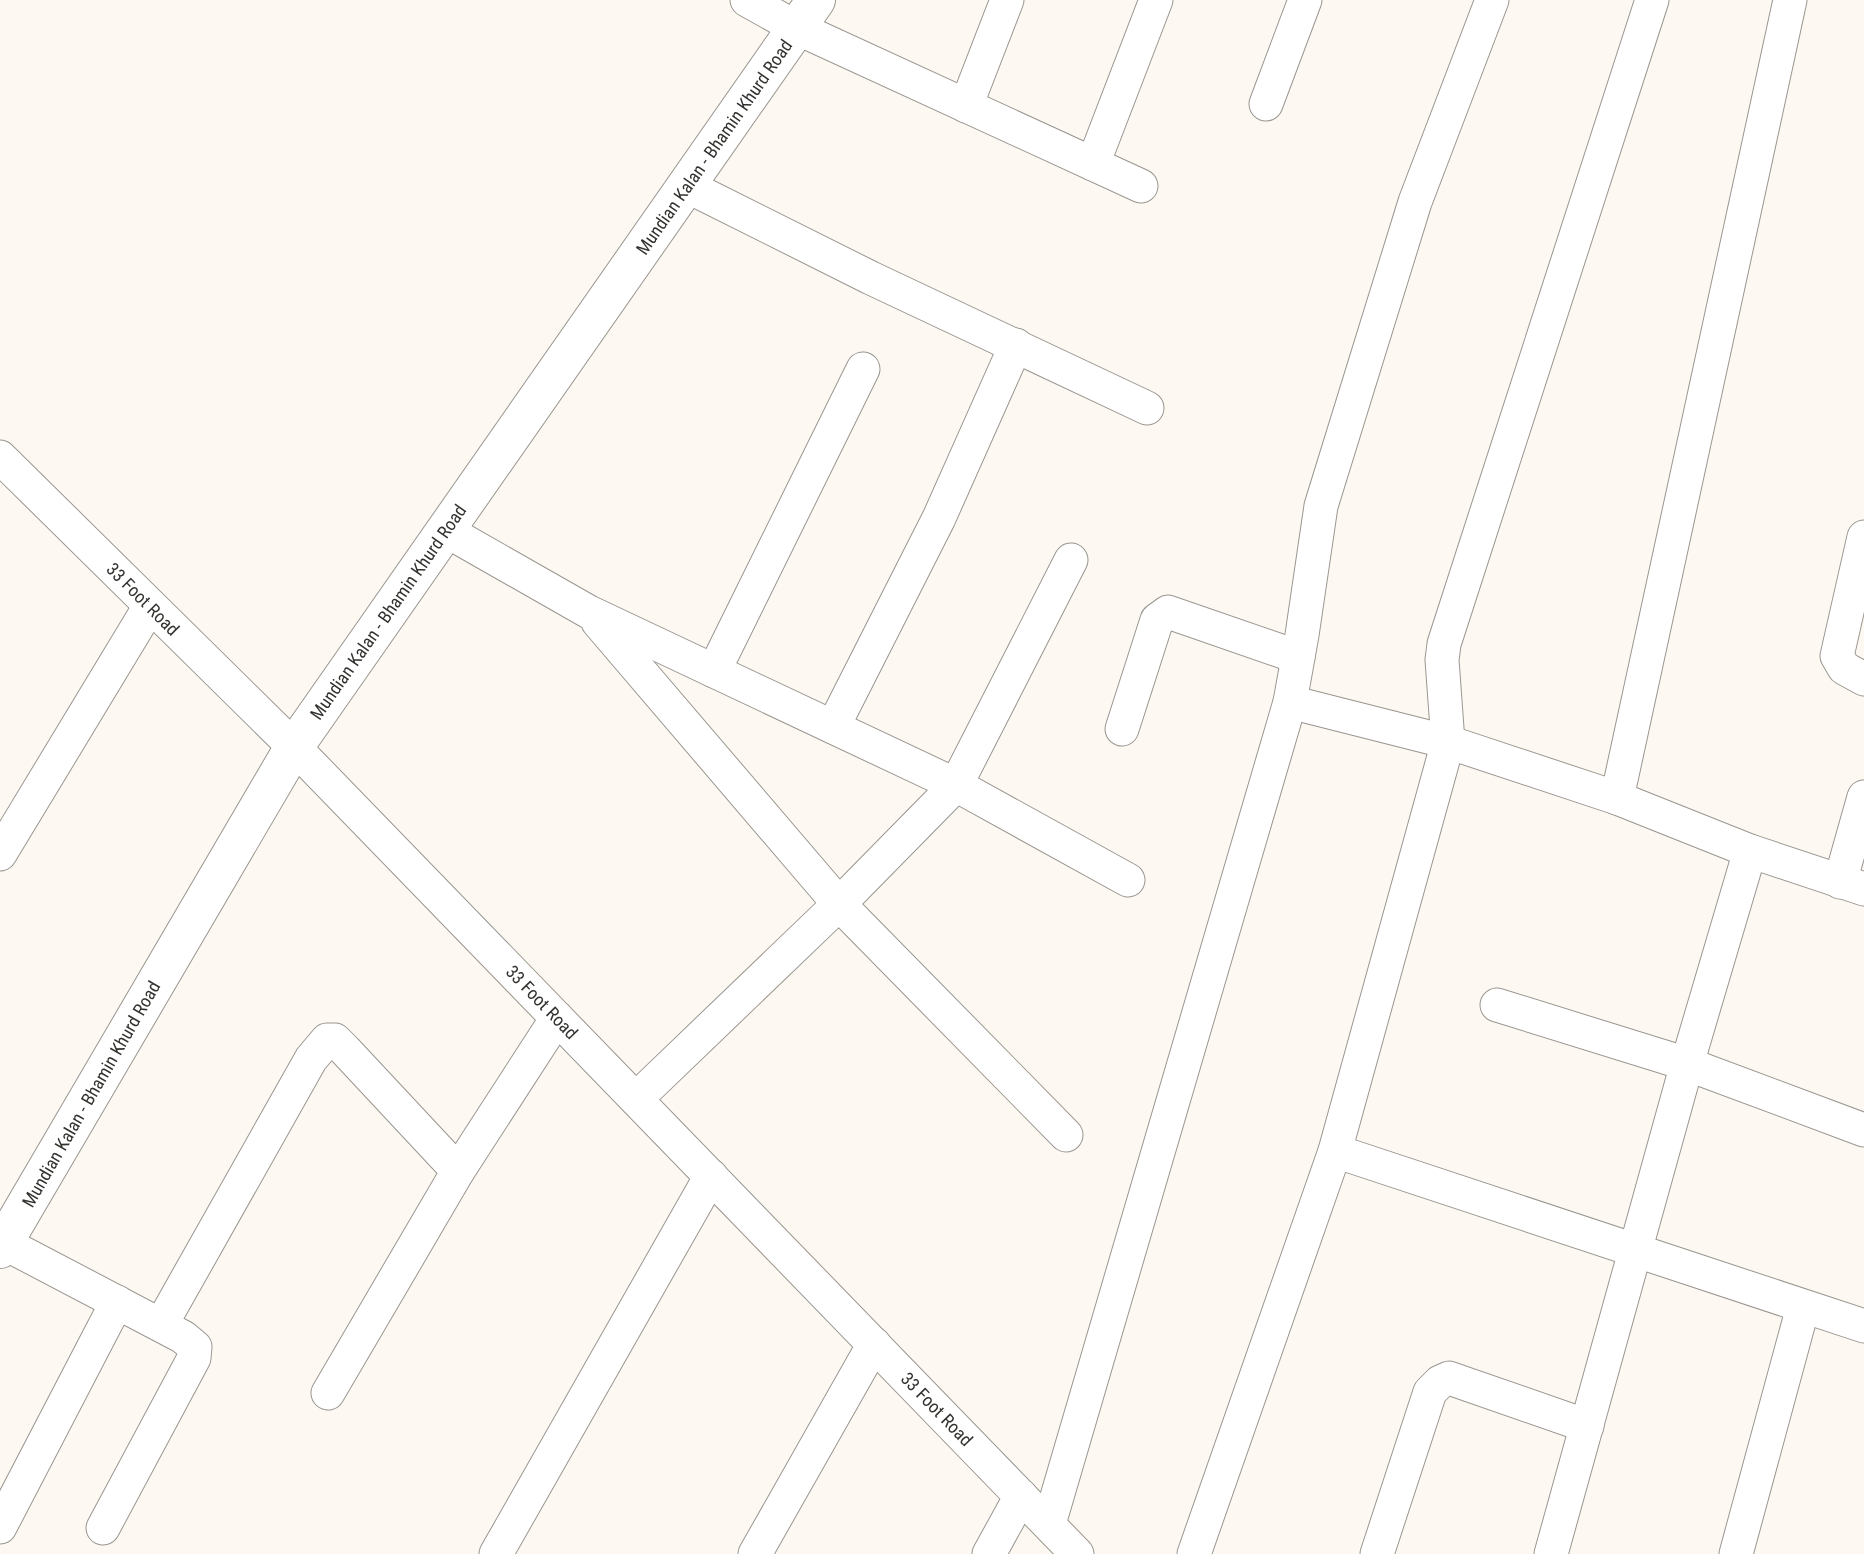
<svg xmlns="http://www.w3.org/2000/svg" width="1864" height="1554" font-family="'Roboto Condensed',sans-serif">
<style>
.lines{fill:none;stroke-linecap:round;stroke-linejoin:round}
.minor-casing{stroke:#9a9690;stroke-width:35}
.tertiary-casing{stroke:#9a9690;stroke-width:40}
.minor{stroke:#fff;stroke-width:33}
.tertiary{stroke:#fff;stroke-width:38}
.labels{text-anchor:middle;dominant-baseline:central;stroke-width:5;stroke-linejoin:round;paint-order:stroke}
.street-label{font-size:18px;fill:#33322f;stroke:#fff}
</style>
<rect width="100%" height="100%" fill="#fdf8f2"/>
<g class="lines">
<defs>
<g id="minor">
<polyline points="747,0 797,28 1141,186"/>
<polyline points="1266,104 1305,0"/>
<polyline points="966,106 1007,0"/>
<polyline points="1093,164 1156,0"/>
<polyline points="687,186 871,278 1147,408"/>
<polyline points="0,457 294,747 1077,1554"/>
<polyline points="445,530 589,612 956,785 839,904 636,1099"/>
<polyline points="1864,537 1837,656 1844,668 1864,679"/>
<polyline points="1071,560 956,785 1128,880"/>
<polyline points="598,622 839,904 1066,1135"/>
<polyline points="714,671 863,369"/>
<polyline points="1290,702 1448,742 1617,798"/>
<polyline points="833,727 939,518 1016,345"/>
<polyline points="1122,729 1157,620 1168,612 1298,657"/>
<polyline points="1750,851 1864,889"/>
<polyline points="0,854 150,606"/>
<polyline points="1840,882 1864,797"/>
<polyline points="1497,1005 1687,1064 1864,1130"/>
<polyline points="1335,1151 1864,1326"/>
<polyline points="4,1243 183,1337 195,1347 194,1358 103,1528"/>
<polyline points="161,1325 311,1059 327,1040 335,1040 345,1050 458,1171"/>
<polyline points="328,1393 458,1171 557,1018"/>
<polyline points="1049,1524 1290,702 1302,635 1321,506 1415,202 1492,0"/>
<polyline points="0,1527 117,1302"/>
<polyline points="496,1554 711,1176"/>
<polyline points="755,1554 874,1344"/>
<polyline points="989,1554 1021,1496"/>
<polyline points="1194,1554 1335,1151 1448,742 1442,660 1444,644 1652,0"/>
<polyline points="1377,1554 1430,1392 1440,1382 1449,1378 1587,1426"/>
<polyline points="1551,1554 1687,1064 1750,851 1617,798 1790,0"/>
<polyline points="1736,1554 1803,1307"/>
</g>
<polyline id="tertiary" points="0,1249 294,747 816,0"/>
</defs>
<use href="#minor" class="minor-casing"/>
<use href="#tertiary" class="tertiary-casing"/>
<use href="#minor" class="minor"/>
<use href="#tertiary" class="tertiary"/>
</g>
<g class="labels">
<g class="street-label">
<text transform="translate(714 147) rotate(-55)">Mundian Kalan - Bhamin Khurd Road</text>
<text transform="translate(143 599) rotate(45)">33 Foot Road</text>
<text transform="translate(388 612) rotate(-55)">Mundian Kalan - Bhamin Khurd Road</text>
<text transform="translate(542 1002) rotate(46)">33 Foot Road</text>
<text transform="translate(91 1094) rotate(-60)">Mundian Kalan - Bhamin Khurd Road</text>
<text transform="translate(937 1409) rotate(46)">33 Foot Road</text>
</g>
</g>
</svg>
